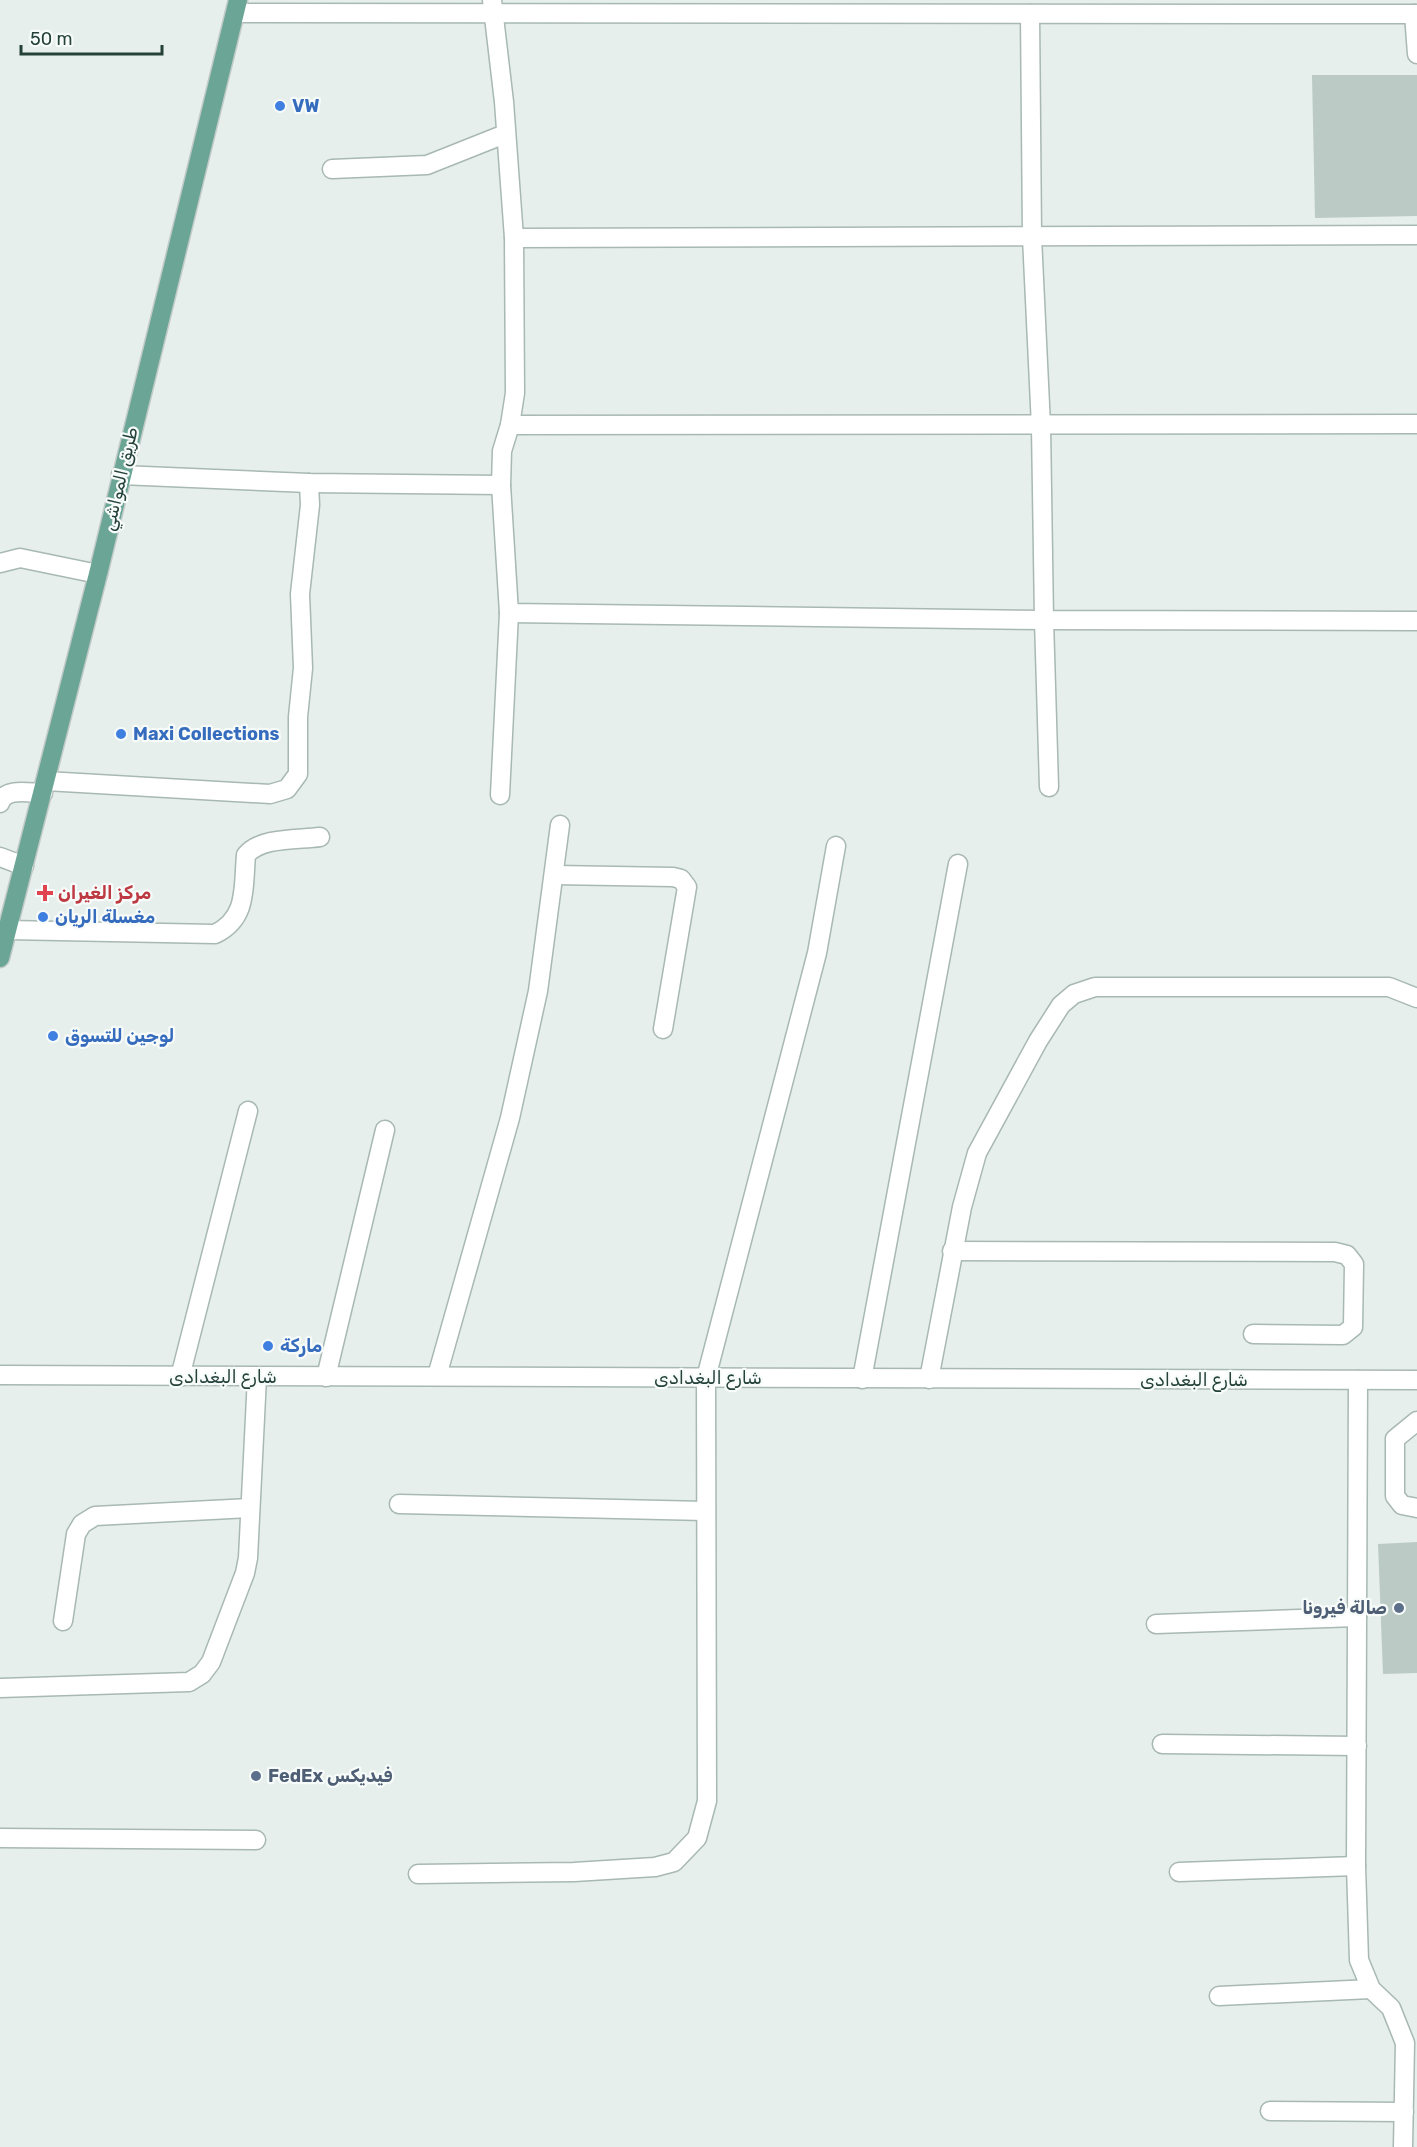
<svg xmlns="http://www.w3.org/2000/svg" width="1417" height="2147" font-family="Rubik,'Noto Sans Arabic',sans-serif">
<style>
.building{fill:#bbcac4}
.lines{fill:none;stroke-linecap:round;stroke-linejoin:round}
.minor-casing{stroke:#a8b8b2;stroke-width:21}
.major-casing{stroke:#c2cac8;stroke-width:21}
.minor{stroke:#fff;stroke-width:18}
.major{stroke:#6aa596;stroke-width:18}
.shop-dot{fill:#3f7fe0;stroke:#f7fbf9;stroke-width:2}
.health-dot{fill:#e0444e;stroke:#f7fbf9;stroke-width:2}
.service-dot{fill:#5c6f8a;stroke:#f7fbf9;stroke-width:2}
.labels{text-anchor:middle;dominant-baseline:central;stroke-width:4.5;stroke-linejoin:round;paint-order:stroke}
.shop-label{font-size:18px;font-weight:bold;fill:#366cbe;stroke:#f7fbf9;text-anchor:start}
.street-label{font-size:18px;fill:#24423a;stroke:#f7fbf9}
.health-label{font-size:18px;font-weight:bold;fill:#be3a42;stroke:#f7fbf9;text-anchor:start}
.service-label{font-size:18px;font-weight:bold;fill:#4e5e75;stroke:#f7fbf9;text-anchor:end}
</style>
<rect width="100%" height="100%" fill="#e6efeb"/>
<g class="building">
<polygon points="1312,75 1417,75 1417,216 1315,218"/>
<polygon points="1417,1542 1417,1673 1383,1674 1378,1544"/>
</g>
<g class="lines">
<defs>
<g id="minor">
<polyline points="492,0 504,102 514,238 515,393 510,425 502,451 501,485 509,613 1044,620 1049,787"/>
<polyline points="235,13 1417,14"/>
<polyline points="1030,14 1032,237 1041,426 1044,620 1417,621"/>
<polyline points="1414,14 1417,54"/>
<polyline points="332,169 427,165 505,134"/>
<polyline points="514,238 1417,235"/>
<polyline points="510,425 1417,424"/>
<polyline points="121,475 309,483 501,485"/>
<polyline points="0,563 20,558 98,574"/>
<polyline points="46,781 270,794 287,789 298,774 298,717 303,668 300,594 310,505 309,483"/>
<polyline points="500,795 509,613"/>
<path d="M0,803C5,787 29,793 43,793"/>
<polyline points="0,857 24,866"/>
<polyline points="555,875 673,877 681,879 687,887 663,1029"/>
<path d="M7,930L215,934C248,918 243,888 246,855C261,837 297,840 320,837"/>
<polyline points="952,1251 1335,1252 1347,1255 1354,1264 1353,1327 1343,1335 1253,1334"/>
<polyline points="0,1375 1417,1380"/>
<polyline points="437,1376 510,1118 538,991 560,825"/>
<polyline points="180,1377 248,1111"/>
<polyline points="326,1377 385,1130"/>
<polyline points="862,1379 958,864"/>
<polyline points="929,1379 962,1207 977,1153 1038,1041 1061,1005 1074,994 1095,987 1389,987 1417,998"/>
<polyline points="1358,1380 1356,1866 1359,1960 1371,1989 1391,2008 1405,2043 1403,2147"/>
<polyline points="1417,1421 1395,1439 1395,1496 1402,1505 1417,1508"/>
<polyline points="399,1504 705,1511"/>
<polyline points="63,1621 76,1534 82,1524 95,1516 250,1508"/>
<polyline points="1156,1624 1357,1617"/>
<polyline points="0,1688 189,1682 202,1674 211,1662 245,1573 248,1558 257,1377"/>
<polyline points="1162,1744 1357,1746"/>
<polyline points="0,1838 256,1840"/>
<polyline points="1179,1872 1356,1866"/>
<polyline points="418,1874 574,1872 655,1867 674,1862 697,1838 707,1801 706,1378 817,953 836,846"/>
<polyline points="1219,1996 1371,1989"/>
<polyline points="1270,2111 1404,2112"/>
</g>
<polyline id="major" points="0,958 98,574 238,0"/>
</defs>
<use href="#minor" class="minor-casing"/>
<use href="#major" class="major-casing"/>
<use href="#minor" class="minor"/>
<use href="#major" class="major"/>
</g>
<g class="shop-dot">
<circle cx="280" cy="106" r="6"/>
<circle cx="121" cy="734" r="6"/>
<circle cx="43" cy="917" r="6"/>
<circle cx="53" cy="1036" r="6"/>
<circle cx="268" cy="1346" r="6"/>
</g>
<path class="health-dot" d="M42 884h6v6h6v6h-6v6h-6v-6h-6v-6h6z"/>
<g class="service-dot">
<circle cx="1399" cy="1608" r="6"/>
<circle cx="256" cy="1776" r="6"/>
</g>
<g class="labels">
<g class="shop-label">
<text x="292" y="106">VW</text>
<text x="133" y="734">Maxi Collections</text>
<text x="55" y="917">مغسلة الريان</text>
<text x="65" y="1036">لوجين للتسوق</text>
<text x="280" y="1346">ماركة</text>
</g>
<g class="street-label">
<text transform="translate(120 479) rotate(-77)">طريق المواشي</text>
<text x="223" y="1377">شارع البغدادى</text>
<text x="708" y="1378">شارع البغدادى</text>
<text x="1194" y="1380">شارع البغدادى</text>
</g>
<g class="health-label">
<text x="58" y="893">مركز الغيران</text>
</g>
<g class="service-label">
<text x="1387" y="1608">صالة فيرونا</text>
<text x="268" y="1776" text-anchor="start">FedEx فيديكس</text>
</g>
</g>
<path d="M21 45v9h141v-9" fill="none" stroke="#24423a" stroke-width="3"/>
<text x="30" y="45" font-size="18" fill="#24423a" stroke="#f7fbf9" stroke-width="4.5" paint-order="stroke">50 m</text>
</svg>
